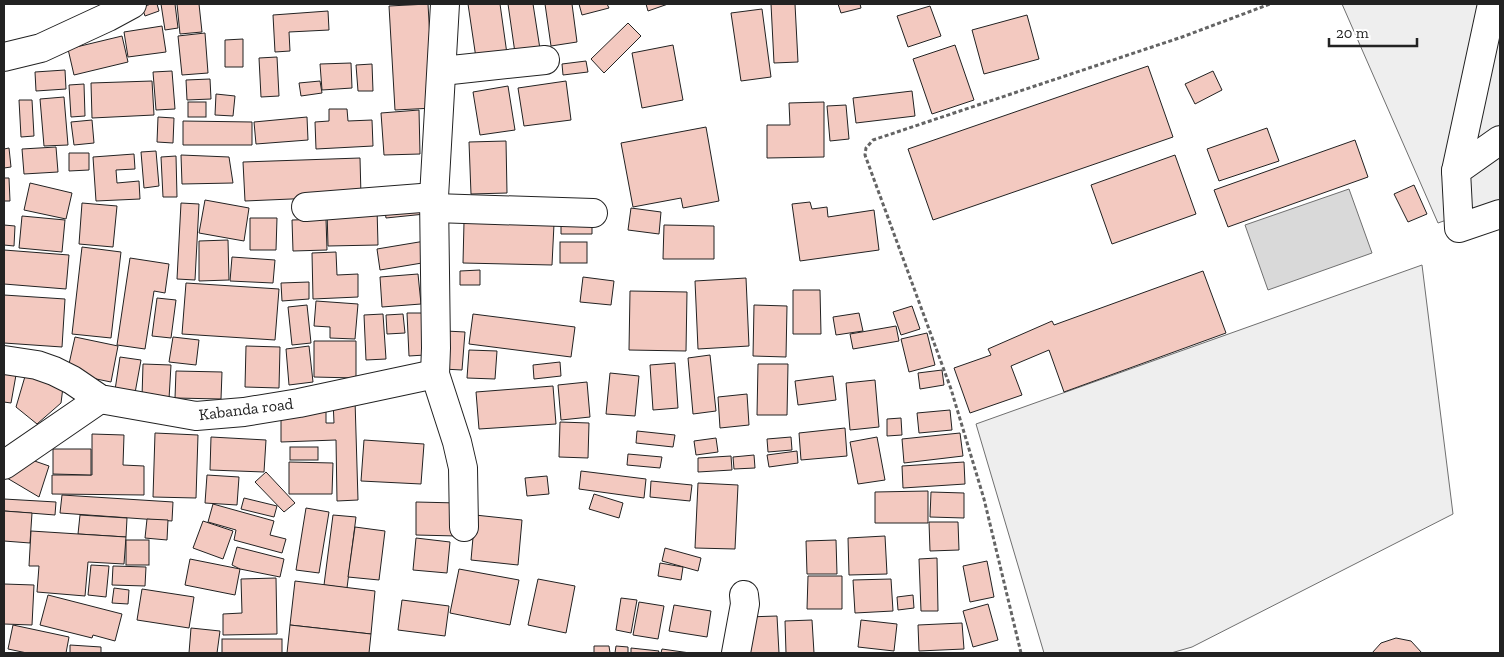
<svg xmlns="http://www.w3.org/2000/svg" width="1504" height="657" font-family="'Zilla Slab',serif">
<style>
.green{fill:#eee;stroke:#6f6f6f}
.water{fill:#d9d9d9;stroke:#6f6f6f}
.building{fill:#f3c9c0;stroke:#222}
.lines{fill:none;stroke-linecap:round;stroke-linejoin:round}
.minor-casing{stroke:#222;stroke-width:30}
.path{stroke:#646464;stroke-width:3;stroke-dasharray:4 2.5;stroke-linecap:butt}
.minor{stroke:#fff;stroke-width:28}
.labels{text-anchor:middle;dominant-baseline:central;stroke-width:4;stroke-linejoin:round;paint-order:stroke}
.street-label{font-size:16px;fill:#222;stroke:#fff}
</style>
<rect width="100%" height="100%" fill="#fff"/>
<g class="green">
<polygon points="1342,4 1500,4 1500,201 1438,223"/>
<polygon points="1422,265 1453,514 1192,647 1171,653 1044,653 976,424"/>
</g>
<polygon class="water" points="1349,189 1372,253 1268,290 1245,225"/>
<g class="building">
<polygon points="151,4 157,4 159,11 145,16 142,7"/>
<polygon points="161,4 175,4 178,28 165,30"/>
<polygon points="177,4 199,4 202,32 180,34"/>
<polygon points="428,4 434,108 395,110 389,6"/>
<polygon points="468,4 500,4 507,54 476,58"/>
<polygon points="508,4 533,4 540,49 515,53"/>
<polygon points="545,4 572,4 577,42 551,46"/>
<polygon points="579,4 607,4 609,8 582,15"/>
<polygon points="646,4 668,4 648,11"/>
<polygon points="771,4 795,4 798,62 774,63"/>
<polygon points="838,4 860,4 861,8 841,13"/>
<polygon points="930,6 941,36 908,47 897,16"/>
<polygon points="762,9 771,77 741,81 731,13"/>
<polygon points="328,11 329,30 289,32 290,51 275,52 273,15"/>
<polygon points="1027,15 1039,59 984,74 972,30"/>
<polygon points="628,23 641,36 604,73 591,59"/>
<polygon points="162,26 166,52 128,57 124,32"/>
<polygon points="205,33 208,73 182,75 178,36"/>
<polygon points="122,36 128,62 74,75 68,49"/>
<polygon points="243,39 243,67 225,67 225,40"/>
<polygon points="673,45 683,100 642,108 632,53"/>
<polygon points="955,45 974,100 932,114 913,59"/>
<polygon points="277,57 279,96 261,97 259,58"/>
<polygon points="586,61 588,72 563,75 562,64"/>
<polygon points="351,63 352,88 322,90 320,64"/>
<polygon points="372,64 373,91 358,91 356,65"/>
<polygon points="1148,66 1173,137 933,220 908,149"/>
<polygon points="65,70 66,89 36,91 35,72"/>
<polygon points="172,71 175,109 156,110 153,72"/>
<polygon points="1213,71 1222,90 1195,104 1185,84"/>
<polygon points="210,79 211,99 187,100 186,80"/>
<polygon points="152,81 154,115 92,118 91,83"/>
<polygon points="320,81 322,93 301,96 299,83"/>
<polygon points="566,81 571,120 524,126 518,88"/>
<polygon points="84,84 85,116 71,117 69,85"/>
<polygon points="508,86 515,130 480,135 473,92"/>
<polygon points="912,91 915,116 856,123 853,98"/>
<polygon points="216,94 235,96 233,116 215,115"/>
<polygon points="64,97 68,145 44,146 40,99"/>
<polygon points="19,100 32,100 34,136 21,137"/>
<rect x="188" y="102" width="18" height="15"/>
<polygon points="824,102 824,157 767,158 767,125 790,125 789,103"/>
<polygon points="846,105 849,139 830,141 827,106"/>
<polygon points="329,109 347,109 348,121 372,120 373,146 316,149 315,122 329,121"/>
<polygon points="419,110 420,154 384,155 381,113"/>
<polygon points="158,117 174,118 173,143 157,142"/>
<polygon points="307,117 308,140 256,144 254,122"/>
<polygon points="92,120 94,143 74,145 71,122"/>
<polygon points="183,121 252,122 252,145 183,145"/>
<polygon points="706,127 719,201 683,208 681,198 633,207 621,143"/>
<polygon points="1267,128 1279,161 1219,181 1207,149"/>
<polygon points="1355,140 1368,177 1228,227 1214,190"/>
<polygon points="506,141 507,193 471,194 469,142"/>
<polygon points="56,147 58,172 24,174 22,149"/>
<polygon points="9,148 11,167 4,168 4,149"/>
<polygon points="156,151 159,186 144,188 141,152"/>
<polygon points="69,153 89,153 89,170 69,171"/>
<polygon points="134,154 135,169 116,170 117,183 139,181 140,199 96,201 93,157"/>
<polygon points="181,155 229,157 233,183 182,184"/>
<polygon points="1175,155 1196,214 1112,244 1091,185"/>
<polygon points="176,156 177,197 163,197 161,157"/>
<polygon points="360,158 361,196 245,201 243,162"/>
<polygon points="4,178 9,178 10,201 4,201"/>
<polygon points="30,183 72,193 66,219 24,210"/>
<polygon points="1414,185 1427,214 1408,222 1394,194"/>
<polygon points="205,200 249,208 244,241 199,233"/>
<polygon points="423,200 425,214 386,218 384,205"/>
<polygon points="810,202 812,209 827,207 828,217 874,210 879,250 800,261 792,204"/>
<polygon points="82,203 117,206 113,247 79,244"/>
<polygon points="181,203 199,204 195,280 177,279"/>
<polygon points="377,208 378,245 328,246 327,210"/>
<polygon points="631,208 661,212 659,234 628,230"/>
<polygon points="22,216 65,220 62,252 19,248"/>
<polygon points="250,218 277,218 276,250 250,250"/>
<polygon points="561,218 592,219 592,234 561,234"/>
<polygon points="326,219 327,250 293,251 292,220"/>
<polygon points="464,222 554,224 552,265 463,263"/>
<polygon points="4,225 15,226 14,246 4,245"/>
<polygon points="664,225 714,226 714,259 663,259"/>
<polygon points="228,240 229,280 199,281 199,241"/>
<polygon points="425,241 428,262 380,270 377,249"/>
<rect x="560" y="242" width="27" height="21"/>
<polygon points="82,247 121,252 111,338 72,334"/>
<polygon points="4,250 69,255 66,289 4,284"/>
<polygon points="336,252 337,275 358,274 358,297 313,299 312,253"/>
<polygon points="232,257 275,260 273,283 230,281"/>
<polygon points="130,258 169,264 165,293 154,291 145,349 117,345"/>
<polygon points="480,270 480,285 460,285 460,271"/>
<polygon points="1203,271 1226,333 1064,392 1049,350 1011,366 1022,395 970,413 954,368 991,355 988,349 1052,321 1054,325"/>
<polygon points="418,274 421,304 382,307 380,277"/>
<polygon points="583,277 614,281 611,305 580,302"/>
<polygon points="746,278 749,346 698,349 695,281"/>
<polygon points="309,282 309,299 282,301 281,283"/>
<polygon points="186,283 279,289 275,340 182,334"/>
<polygon points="793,290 820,290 821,334 793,334"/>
<polygon points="630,291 687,292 686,351 629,350"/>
<polygon points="4,295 65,299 62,347 4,343"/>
<polygon points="157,298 176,300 171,338 152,336"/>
<polygon points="316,301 358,304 355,339 330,338 330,327 314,326"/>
<polygon points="307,305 311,343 292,345 288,307"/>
<polygon points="754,305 787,306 786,357 753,356"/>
<polygon points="912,306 920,329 901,335 893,312"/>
<polygon points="407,313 423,313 425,355 409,356"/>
<polygon points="859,313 863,331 836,335 833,317"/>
<polygon points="383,314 386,359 366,360 364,315"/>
<polygon points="403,314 405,333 387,334 386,315"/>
<polygon points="473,314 575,327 571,357 469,344"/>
<polygon points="896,326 899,341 853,349 850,334"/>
<polygon points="446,331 465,332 462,370 443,369"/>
<polygon points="927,333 935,365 909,372 901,339"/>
<polygon points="75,337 118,346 111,382 67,373"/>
<polygon points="173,337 199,340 196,365 169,362"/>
<polygon points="314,341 356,341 356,378 314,377"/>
<polygon points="246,346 280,347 279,388 245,387"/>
<polygon points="309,346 313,382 289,385 286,349"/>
<polygon points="469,350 497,351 495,379 467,378"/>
<polygon points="710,355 716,411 693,414 688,358"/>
<polygon points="120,357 141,360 135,393 115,390"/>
<polygon points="560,362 561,376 534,379 533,365"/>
<polygon points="675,363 678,408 653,410 650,365"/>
<polygon points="143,364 171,365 169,399 142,397"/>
<polygon points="758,364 788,364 787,415 757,415"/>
<polygon points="942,370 944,385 920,389 918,373"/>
<polygon points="176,371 222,372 221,399 175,398"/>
<polygon points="4,373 16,375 11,403 4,402"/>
<polygon points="26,373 64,379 61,403 37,424 16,407"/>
<polygon points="610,373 639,376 635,416 606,414"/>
<polygon points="833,376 836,400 798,405 795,381"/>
<polygon points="875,380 879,427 850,430 846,383"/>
<polygon points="587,382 590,417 561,420 558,385"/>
<polygon points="553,386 556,424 479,429 476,392"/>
<polygon points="747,394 749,425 720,428 718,397"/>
<polygon points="333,400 355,400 358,500 337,501 336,440 281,442 281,413 326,411 326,423 334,423"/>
<polygon points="950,410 952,430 919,433 917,413"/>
<polygon points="901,418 902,435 887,436 887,419"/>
<polygon points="560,422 589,423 588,458 559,457"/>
<polygon points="845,428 847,456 801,460 799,433"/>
<polygon points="637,431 675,435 673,447 636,443"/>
<polygon points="155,433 198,435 196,498 153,497"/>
<polygon points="960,433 963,456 904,463 902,439"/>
<polygon points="92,434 124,435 123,465 144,466 144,495 52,494 52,475 92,475"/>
<polygon points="211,437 266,440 264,472 210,470"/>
<polygon points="791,437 792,450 768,452 767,439"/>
<polygon points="877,437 885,480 858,484 850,442"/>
<polygon points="716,438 718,452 696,455 694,441"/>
<polygon points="364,440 424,444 421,484 361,481"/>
<rect x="290" y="447" width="28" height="13"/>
<polygon points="53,449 91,449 91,475 53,474"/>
<polygon points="797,451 798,463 769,467 767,455"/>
<polygon points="628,454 662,457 660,468 627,465"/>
<polygon points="754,455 755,468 734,469 733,457"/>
<polygon points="731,456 732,470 698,472 698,458"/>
<polygon points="23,457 49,466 39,497 7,478"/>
<polygon points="289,462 333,463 332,494 289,494"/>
<polygon points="964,462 965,484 903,488 902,466"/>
<polygon points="581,471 646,479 644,498 579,489"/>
<polygon points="266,472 295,503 284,512 255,482"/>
<polygon points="207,475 239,477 237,505 205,503"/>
<polygon points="547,476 549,494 527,496 525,478"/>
<polygon points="651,481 692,485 690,501 650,497"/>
<polygon points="698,483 738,485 735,549 695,548"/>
<polygon points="928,491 928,523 875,523 875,492"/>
<polygon points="931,492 964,493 964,518 930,517"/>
<polygon points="594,494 623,503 619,518 589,509"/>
<polygon points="62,495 173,502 172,521 60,513"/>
<polygon points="244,498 277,506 274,517 241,509"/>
<polygon points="4,499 56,502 55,515 4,511"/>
<polygon points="416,502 458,503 457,536 416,535"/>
<polygon points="213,504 274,521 270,535 286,539 282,553 234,540 236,530 208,522"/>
<polygon points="306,508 329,512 319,573 296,570"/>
<polygon points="4,511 32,513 30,543 4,541"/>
<polygon points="80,515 127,518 126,537 78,534"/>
<polygon points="333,515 356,517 347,588 324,585"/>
<polygon points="475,515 522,520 518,565 471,560"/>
<polygon points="147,519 168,520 167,540 145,538"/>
<polygon points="203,521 233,531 223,559 193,548"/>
<polygon points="929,522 958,522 959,550 930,551"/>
<polygon points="355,527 385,531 379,580 348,577"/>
<polygon points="31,531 126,537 124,564 88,562 85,596 37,592 39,566 29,566"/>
<polygon points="885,536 887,574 849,575 848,538"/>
<polygon points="416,538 450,542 447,573 413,570"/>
<rect x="126" y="540" width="23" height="25"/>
<polygon points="836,540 837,574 807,574 806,541"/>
<polygon points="237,547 284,559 280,577 240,569 232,565"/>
<polygon points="665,548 701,558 698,571 662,561"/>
<polygon points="937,558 938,611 921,611 919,559"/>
<polygon points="190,559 240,569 235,595 185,585"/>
<polygon points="987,561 994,597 970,602 963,566"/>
<polygon points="660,563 683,567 681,580 658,576"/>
<polygon points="91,565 109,566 106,597 88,595"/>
<polygon points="113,566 146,567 145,586 112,585"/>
<polygon points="459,569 519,580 510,625 450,613"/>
<polygon points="808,576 842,576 842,609 807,609"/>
<polygon points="276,578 277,634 223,635 223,614 242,613 241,579"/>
<polygon points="538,579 575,586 566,633 528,625"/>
<polygon points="891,579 893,611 855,613 853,580"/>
<polygon points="295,581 375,591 371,634 290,625"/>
<polygon points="4,584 34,585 32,625 4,624"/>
<polygon points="114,588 129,590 128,604 112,603"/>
<polygon points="142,589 194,597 189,628 137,620"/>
<polygon points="48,595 122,614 115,641 93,635 92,638 40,625"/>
<polygon points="913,595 914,608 898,610 897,597"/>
<polygon points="621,598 637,600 631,633 616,630"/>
<polygon points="402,600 449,606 445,636 398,630"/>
<polygon points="639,602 664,606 658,639 633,635"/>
<polygon points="988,604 998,640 973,647 963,611"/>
<polygon points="674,605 711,611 707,637 669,631"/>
<polygon points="777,616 779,653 749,653 747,617"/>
<polygon points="812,620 814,653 786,653 785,621"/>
<polygon points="861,620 897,624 894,651 858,647"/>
<polygon points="962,623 964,649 919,651 918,625"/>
<polygon points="13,625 69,637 66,653 27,653 8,649"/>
<polygon points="290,625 371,634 369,653 287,653"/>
<polygon points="191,628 220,631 217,653 189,653"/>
<polygon points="1396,638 1411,641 1422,653 1372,653 1381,643"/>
<rect x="222" y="639" width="60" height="14"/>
<polygon points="70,645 101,647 101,653 70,653"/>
<polygon points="594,646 609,646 610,653 594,653"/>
<polygon points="616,646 628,647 628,653 615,653"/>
<polygon points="631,648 659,651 658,653 631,653"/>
<polygon points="662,649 690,653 661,653"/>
</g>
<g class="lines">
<defs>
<g id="minor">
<polyline points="445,4 434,197 436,348 435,374 457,442 463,468 464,527"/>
<polyline points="4,57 41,48 108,17 132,4"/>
<polyline points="442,71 545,60"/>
<polyline points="1500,140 1456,171 1459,228 1500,214"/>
<polyline points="1456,171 1492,4"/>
<polyline points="306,207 434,197"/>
<polyline points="434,208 593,213"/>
<polyline points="4,360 37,365 54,371 72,380 100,399 196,416 244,412 299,403 435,374"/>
<polyline points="4,465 100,399"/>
<polyline points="736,653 745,604 744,595"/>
</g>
</defs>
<use href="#minor" class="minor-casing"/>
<polyline class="path" points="1021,653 984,499 951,389 865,155 866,148 873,140 1182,37 1270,4"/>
<use href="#minor" class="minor"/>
</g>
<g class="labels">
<g class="street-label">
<text transform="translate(246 409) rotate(-7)">Kabanda road</text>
</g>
</g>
<rect width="1504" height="657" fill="none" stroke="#222222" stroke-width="10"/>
<path d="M1329 38v8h88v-8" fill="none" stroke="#222222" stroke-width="2.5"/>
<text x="1336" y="38" font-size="15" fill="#222222" stroke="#ffffff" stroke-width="4" paint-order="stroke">20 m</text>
</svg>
